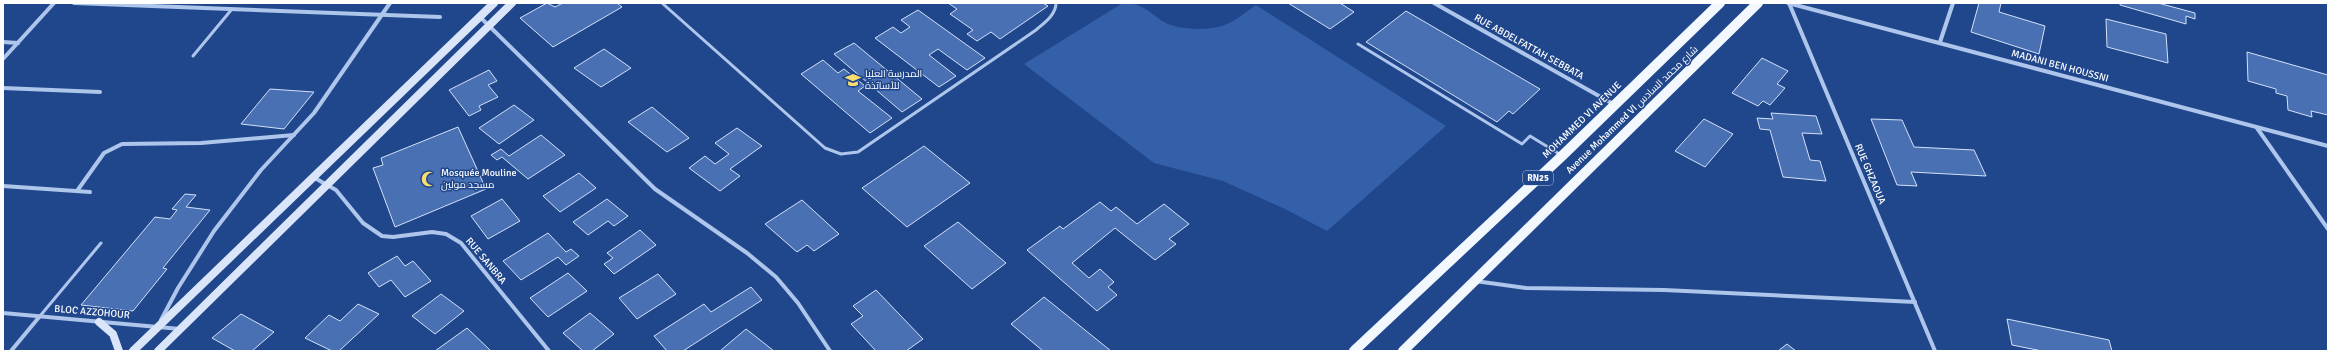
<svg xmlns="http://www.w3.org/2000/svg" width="2331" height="354" font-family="Signika,Cairo,sans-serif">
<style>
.green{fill:#3460a9}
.building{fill:#4970b3;stroke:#d3e1f8}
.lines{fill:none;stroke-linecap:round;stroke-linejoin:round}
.service{stroke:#aec5ec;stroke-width:3}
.minor{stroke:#aec5ec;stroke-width:4}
.secondary{stroke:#dae5f9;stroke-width:8}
.primary{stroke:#f3f7fe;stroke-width:10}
.labels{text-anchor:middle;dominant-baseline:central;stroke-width:3;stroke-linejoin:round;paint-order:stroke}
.shield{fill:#20478c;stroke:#bcc8dc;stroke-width:1}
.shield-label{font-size:9px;font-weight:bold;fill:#fff}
.street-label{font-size:10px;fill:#fff;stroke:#20478c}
.poi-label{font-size:10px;fill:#fff;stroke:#20478c;text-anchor:start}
</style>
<rect width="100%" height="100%" fill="#20478c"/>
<path class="green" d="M1123,3C1143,3 1148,12 1164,22C1178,30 1206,31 1222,26C1234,22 1245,13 1256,5L1446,126L1327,231L1285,209L1223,181L1154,163L1024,64Z"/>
<g class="building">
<polygon points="547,3 555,7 563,3 617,3 622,7 553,47 520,18"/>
<polygon points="948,3 1043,3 1048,6 1000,39 991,32 977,41 967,34 973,30 950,14 957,9"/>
<polygon points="1288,3 1340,3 1354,12 1330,29"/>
<polygon points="1979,3 2001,3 1999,12 2045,26 2039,54 1971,32"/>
<polygon points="2120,3 2158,3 2195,13 2195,19 2186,16 2186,24 2120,5"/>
<polygon points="918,10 985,58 967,70 938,49 929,55 956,76 939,87 875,38 893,27 901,33 910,27 901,20"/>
<polygon points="1406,11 1540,89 1513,114 1509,111 1497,122 1366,42"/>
<polygon points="2106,19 2166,34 2168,63 2107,47"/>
<polygon points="854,43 922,99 902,112 834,54"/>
<polygon points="604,49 631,68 601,87 574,68"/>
<polygon points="2247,52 2328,75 2328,115 2311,111 2312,117 2288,110 2287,96 2276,93 2276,89 2248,81"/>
<polygon points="1762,58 1788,71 1777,84 1785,88 1770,105 1763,101 1758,106 1732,93"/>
<polygon points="823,60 838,73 844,69 865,86 858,91 892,118 870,133 801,74"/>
<polygon points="489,70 497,81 488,85 498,97 479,106 481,110 469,116 449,90"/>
<polygon points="270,89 314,92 284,129 241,124"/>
<polygon points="514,105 534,120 499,144 479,128"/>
<polygon points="652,107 689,138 667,152 628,122"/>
<polygon points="1771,113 1816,116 1822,134 1802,133 1810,160 1820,161 1826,181 1783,177 1770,130 1760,129 1757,118 1773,119"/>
<polygon points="1704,119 1733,134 1705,167 1675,151"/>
<polygon points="1871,119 1902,120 1914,147 1974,150 1986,176 1911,172 1917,186 1897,185"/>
<polygon points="458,127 486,189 395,227 373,168 383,165 381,158"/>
<polygon points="737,128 762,146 730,169 740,176 720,191 689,168 705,156 715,164 729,154 715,143"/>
<polygon points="541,135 565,155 528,179 502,157 497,160 491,155 501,149 509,156"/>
<polygon points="924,146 970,183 907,227 862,188"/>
<polygon points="579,173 596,188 560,212 543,196"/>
<polygon points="185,194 196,195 186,207 210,210 163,268 167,269 133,311 81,305 155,217 170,219 177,210 172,209"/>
<polygon points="502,199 520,221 488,239 471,216"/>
<polygon points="607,199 628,216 614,226 608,221 588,235 573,222"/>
<polygon points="802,200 839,234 814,251 807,245 797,252 765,224"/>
<polygon points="1100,202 1111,211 1116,207 1137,224 1164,204 1189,224 1169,239 1176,244 1155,260 1115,228 1072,263 1089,278 1100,269 1114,282 1108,287 1117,295 1097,311 1027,250 1060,226 1063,229"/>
<polygon points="958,222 1006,263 972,289 924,246"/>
<polygon points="640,230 656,245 614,274 604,264 613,258 607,253"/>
<polygon points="548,233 566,252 571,249 579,256 566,265 558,257 521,280 503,261"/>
<polygon points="397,256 405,266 413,261 431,281 405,297 391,280 379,287 368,273"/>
<polygon points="568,273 587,291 548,317 530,298"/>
<polygon points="658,274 676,294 637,319 619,298"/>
<polygon points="751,287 762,300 683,351 667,351 654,336 704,304 711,312"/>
<polygon points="876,290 923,339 906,351 876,351 851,324 863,316 853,306"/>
<polygon points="441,294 464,311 435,334 412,316"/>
<polygon points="1044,297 1111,351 1043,351 1011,324"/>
<polygon points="358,304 379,314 339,351 332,351 305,338 329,315 340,321"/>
<polygon points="590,313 614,334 592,351 583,351 563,333"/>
<polygon points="241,314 274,332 252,351 235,351 212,338"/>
<polygon points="2007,319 2109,340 2112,351 2042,351 2012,345"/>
<polygon points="467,328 491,351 435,351"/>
<polygon points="746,329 774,351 720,351"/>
<polygon points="1787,344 1796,351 1778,351"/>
</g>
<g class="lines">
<g class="service">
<path d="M662,3L825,148L841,154L858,152L1036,30C1044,23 1056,15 1056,3"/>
<polyline points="1358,44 1522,144 1530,136 1561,155"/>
<polyline points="193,56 232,9"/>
<polyline points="40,316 101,243"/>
</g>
<g class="minor">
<polyline points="74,3 440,17"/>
<polyline points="1434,3 1615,105"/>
<polyline points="1788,3 2328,146"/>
<polyline points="1789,3 1935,351"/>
<polyline points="480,17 655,189 747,253 776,277 798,303 830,351"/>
<polyline points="3,42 18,43"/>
<polyline points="1940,42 1953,3"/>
<polyline points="3,59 54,3"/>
<polyline points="3,88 100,92"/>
<polyline points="2257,128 2328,229"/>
<polyline points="313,177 336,190 363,223 382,236 393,237 432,232 446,234 461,243 549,351"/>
<polyline points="3,186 90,192"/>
<polyline points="77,191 104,153 122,144 201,143 294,135"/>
<polyline points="1475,281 1526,288 1664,290 1915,302"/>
<polyline points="3,313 180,329"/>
<polyline points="161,320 178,288 214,231 261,170 314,113 390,3"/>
<polyline points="11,351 40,316"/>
</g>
<g class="secondary">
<polyline points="99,322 113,334 119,351"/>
<polyline points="133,351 494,3"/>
<polyline points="158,351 512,3"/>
</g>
<g class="primary">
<polyline points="1354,351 1562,156 1720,3"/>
<polyline points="1403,351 1758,3"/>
</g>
</g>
<defs>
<symbol id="university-bare" viewBox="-9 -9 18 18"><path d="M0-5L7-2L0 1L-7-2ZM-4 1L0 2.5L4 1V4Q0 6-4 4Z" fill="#f9dc6f" stroke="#20478c" stroke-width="2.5" paint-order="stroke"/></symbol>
<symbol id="mosque-bare" viewBox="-9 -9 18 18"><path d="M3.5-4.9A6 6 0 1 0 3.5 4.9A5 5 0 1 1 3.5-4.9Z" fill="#f9dc6f" stroke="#20478c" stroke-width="2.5" paint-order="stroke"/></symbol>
</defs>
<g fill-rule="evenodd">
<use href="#university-bare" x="842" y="69" width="22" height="22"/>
<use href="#mosque-bare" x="418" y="168" width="22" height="22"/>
</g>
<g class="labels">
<rect class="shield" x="1523" y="171" width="30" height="14" rx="3"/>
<g class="shield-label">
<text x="1538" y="178">RN25</text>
</g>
<g class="street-label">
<text transform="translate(1529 47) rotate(29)">RUE ABDELFATTAH SEBBATA</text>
<text transform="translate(2060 66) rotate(15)">MADANI BEN HOUSSNI</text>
<text transform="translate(1632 110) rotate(-44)">Avenue Mohammed VI شارع محمد السادس</text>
<text transform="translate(1582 120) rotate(-44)">MOHAMMED VI AVENUE</text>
<text transform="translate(1870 174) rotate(67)">RUE GHZAOUA</text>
<text transform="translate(486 261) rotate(50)">RUE SANBRA</text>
<text transform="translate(92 312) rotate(5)">BLOC AZZOHOUR</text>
</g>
<g class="poi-label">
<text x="865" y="74">المدرسة العليا<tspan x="865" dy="12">للأساتذة</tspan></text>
<text x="441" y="173">Mosquée Mouline<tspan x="441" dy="12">مسجد مولين</tspan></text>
</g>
</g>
<rect width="2331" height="354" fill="none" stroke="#ffffff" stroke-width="8"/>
</svg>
